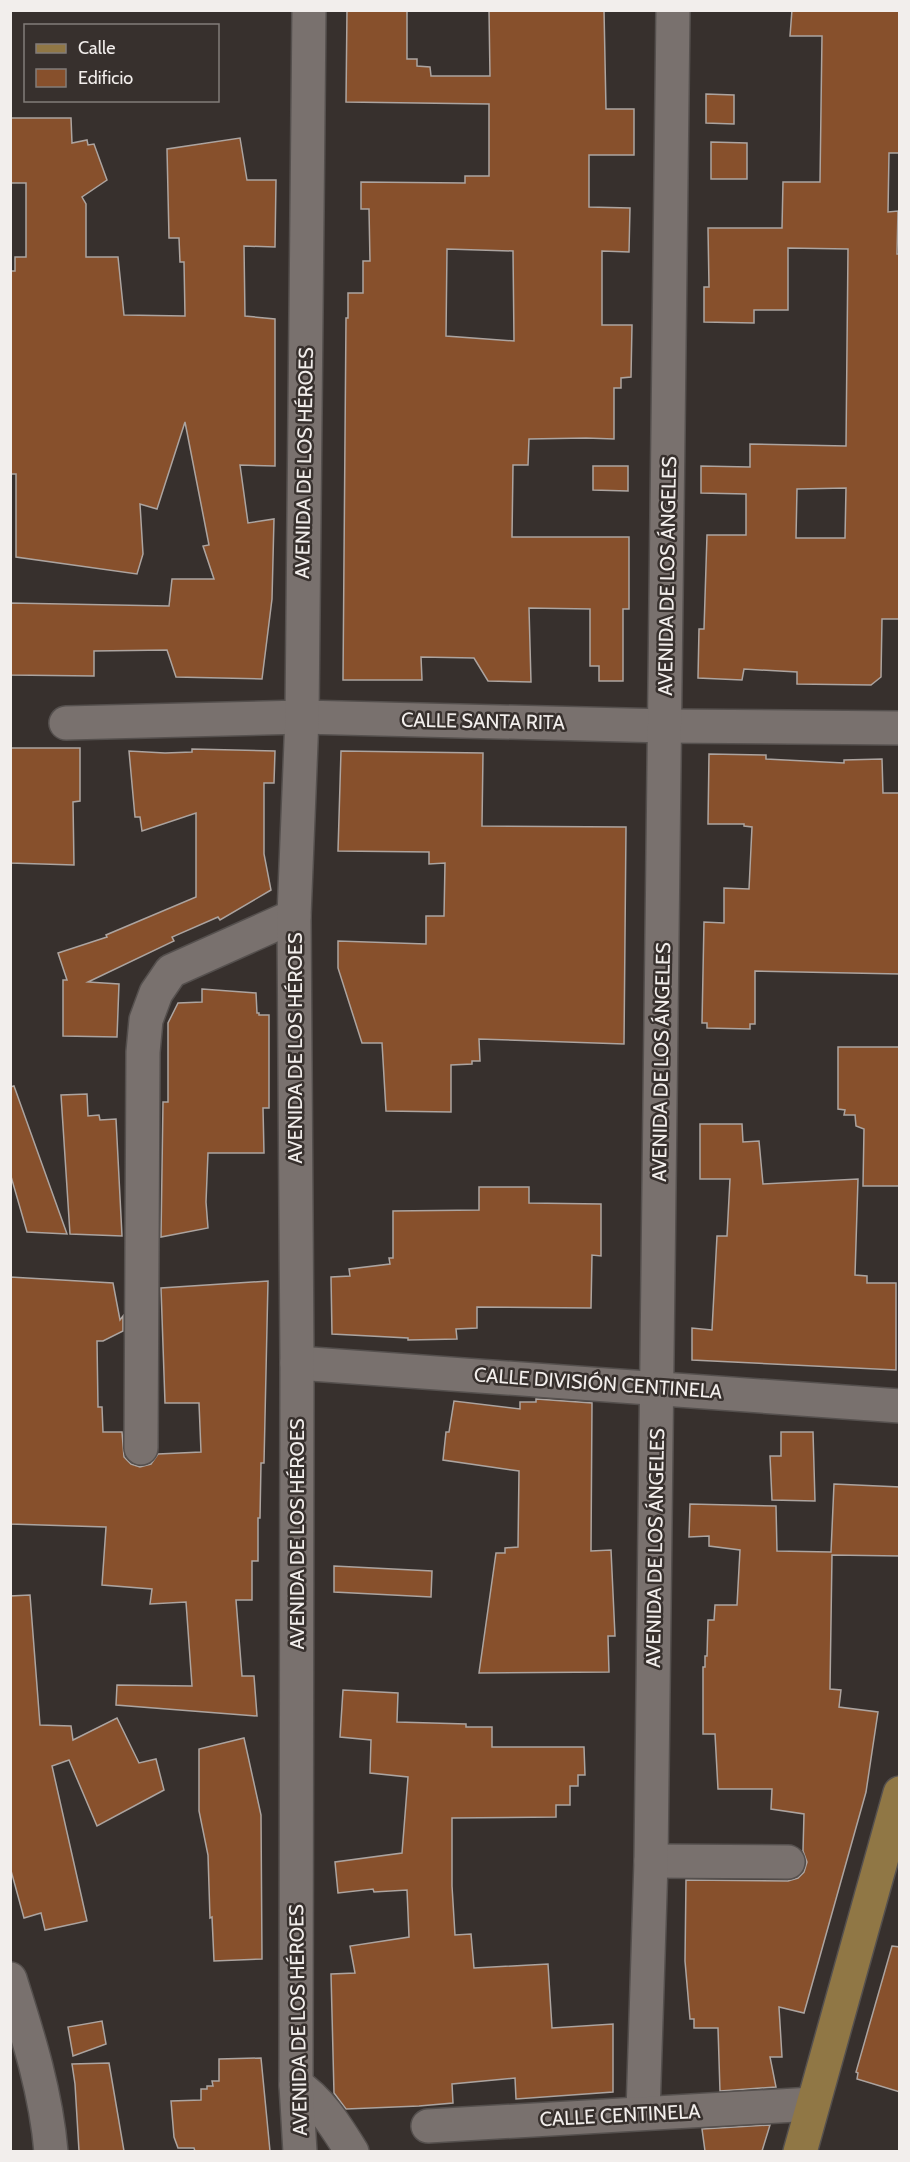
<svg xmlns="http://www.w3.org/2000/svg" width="910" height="2162" font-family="Cabin,sans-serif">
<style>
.building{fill:#87502c;stroke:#aca4a0;stroke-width:1.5;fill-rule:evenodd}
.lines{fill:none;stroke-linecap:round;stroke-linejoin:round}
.minor-casing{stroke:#55504e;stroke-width:36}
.major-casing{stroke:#55504e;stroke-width:36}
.minor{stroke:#79716e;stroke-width:33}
.major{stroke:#907745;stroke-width:33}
.labels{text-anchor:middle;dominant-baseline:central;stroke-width:5;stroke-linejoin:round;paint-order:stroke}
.street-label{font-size:20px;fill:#f2eeec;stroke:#37302d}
</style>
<rect width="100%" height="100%" fill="#37302d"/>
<g class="building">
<path d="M347,10H407V59H417V66L430,67L431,76H490L489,10H604L606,109H634V155H589V207L630,208L629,252L602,251V325H632L631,377L621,378V388H614V439L586,438L529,439L528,465H513L512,537H629V609H623V681H599V666H590V609L529,608L531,682L488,681L474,658L421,657L422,680H343L346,318H348V293H363V261H370L369,209H361V182L465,183V176H489V104L346,102ZM447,249L513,251L514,341L446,336Z"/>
<path d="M792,10H900V153H889L888,212L898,211L897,254H900V619H882L881,677L871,685L797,684V672L744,669L742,680L698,678L699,629H704L707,535H746V494L701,493V466L750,467V444L846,446L848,249L788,248V310H754V323L704,322V287H709L708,228H782L783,182H820L822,36H790ZM846,488L845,538H796L797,489Z"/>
<polygon points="706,94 734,95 734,124 706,123"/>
<polygon points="10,118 71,118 72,143 87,140 88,145 94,144 107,180 82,197 86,204 86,257 118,257 124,315 185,316 184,262 180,262 179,238 169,238 167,149 240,138 247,180 276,180 275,247 244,246 245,316 275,319 275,466 240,465 248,523 274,519 272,599 262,679 176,677 167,650 94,651 94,676 10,675 10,603 169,606 172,579 214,579 203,546 209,545 185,422 157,509 140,504 143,554 137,574 16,557 16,474 10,474 10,271 15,271 15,257 26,257 26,183 10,183"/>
<polygon points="711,142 747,143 747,179 711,179"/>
<polygon points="593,466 628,466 628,491 593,490"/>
<polygon points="10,748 80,748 80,801 73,802 74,865 10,863"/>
<polygon points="192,749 275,751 274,783 264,783 264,854 271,890 220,920 218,917 172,937 174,941 88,982 119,984 117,1037 63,1036 63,980 67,980 58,953 107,937 106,935 196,897 196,813 142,831 140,817 135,817 129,751 165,753 192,752"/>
<polygon points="341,751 483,753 482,826 626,827 624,1044 479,1039 480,1061 472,1061 472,1064 451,1065 451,1112 386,1111 382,1043 362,1043 338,968 338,941 426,944 426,916 444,916 445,863 429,864 429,852 338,851"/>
<polygon points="709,754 766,755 766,759 844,763 844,760 882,759 883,793 900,793 900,974 755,971 755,1024 750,1024 750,1029 707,1028 707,1023 702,1023 704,922 724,923 724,888 749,889 752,827 744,826 744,824 708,824"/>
<polygon points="202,989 256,993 257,1013 259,1013 259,1015 269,1015 269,1108 263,1108 264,1153 208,1153 206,1202 208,1228 161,1237 163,1102 168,1102 168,1023 178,1003 202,1002"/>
<polygon points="838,1047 900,1047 900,1186 863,1186 864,1129 856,1126 855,1115 844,1115 845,1110 838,1109"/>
<polygon points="14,1086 67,1234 27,1232 10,1173 10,1087"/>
<polygon points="87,1094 88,1116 99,1115 100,1120 116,1119 122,1236 70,1234 61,1095"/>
<polygon points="700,1124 742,1124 743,1142 759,1141 763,1184 858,1179 855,1275 867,1276 867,1283 896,1283 896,1370 692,1360 692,1328 712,1330 717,1236 727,1236 730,1179 700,1179"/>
<polygon points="479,1187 529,1187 529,1203 601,1204 601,1256 592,1255 591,1308 477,1307 477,1328 456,1329 457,1339 408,1340 408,1338 332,1334 331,1277 350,1276 349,1269 390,1264 389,1258 393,1258 393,1211 479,1210"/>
<polygon points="10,1277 113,1283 120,1320 123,1316 123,1331 103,1341 97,1341 98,1407 102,1407 103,1432 122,1432 124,1457 131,1464 140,1467 151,1464 158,1454 201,1452 199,1403 165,1403 161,1288 268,1281 264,1463 261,1463 260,1518 258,1518 258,1561 252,1561 252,1600 236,1600 242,1676 254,1676 257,1716 116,1705 117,1685 192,1686 186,1602 150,1604 152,1589 102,1585 106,1527 10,1524"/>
<polygon points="536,1399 592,1403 591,1551 611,1550 615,1636 608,1636 609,1672 479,1673 496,1553 505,1553 505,1548 518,1547 519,1471 443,1460 446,1432 449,1432 454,1401 520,1409 520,1402 536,1402"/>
<polygon points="781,1432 813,1432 815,1501 772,1500 770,1456 781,1456"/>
<polygon points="834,1484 900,1487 900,1556 832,1555 830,1689 841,1690 839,1707 878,1712 866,1792 804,2013 779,2007 782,2057 770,2057 776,2087 720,2091 718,2028 694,2028 694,2019 690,2019 685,1961 686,1880 788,1881 798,1878 804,1872 807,1862 803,1851 804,1814 771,1809 772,1789 718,1789 715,1734 703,1734 703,1667 705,1667 705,1656 707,1656 708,1620 714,1620 715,1605 737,1605 740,1550 709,1546 709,1536 689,1537 690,1504 776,1506 777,1551 831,1552"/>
<polygon points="334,1566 432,1571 431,1597 334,1592"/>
<polygon points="30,1595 40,1725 71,1726 73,1740 117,1718 139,1763 156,1759 164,1790 97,1826 69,1760 52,1766 87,1921 45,1930 41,1913 24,1918 10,1867 10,1596"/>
<polygon points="343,1690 398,1693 397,1722 466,1724 466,1727 492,1727 492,1747 584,1747 585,1775 578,1775 578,1786 570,1786 570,1805 556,1805 556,1817 452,1818 452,1886 455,1935 471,1934 474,1968 548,1964 552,2028 613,2024 613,2092 516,2099 515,2078 452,2084 453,2103 419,2106 346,2109 334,2093 331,1974 355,1973 350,1946 409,1937 407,1890 374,1892 373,1889 338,1893 335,1862 402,1853 408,1777 370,1773 371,1740 340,1737"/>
<polygon points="244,1738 261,1815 262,1959 214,1961 212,1917 210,1918 208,1855 199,1811 199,1749"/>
<polygon points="892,1946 900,1947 900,2092 857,2079 858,2073 856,2072"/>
<polygon points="102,2021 106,2044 73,2056 68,2027"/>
<polygon points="261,2058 270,2151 195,2151 194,2148 178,2148 174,2137 171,2101 201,2100 201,2089 207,2089 207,2086 213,2086 212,2081 219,2081 219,2059"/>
<polygon points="109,2063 124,2151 79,2151 75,2084 72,2064"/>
<polygon points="770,2125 762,2151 705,2151 702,2129"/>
</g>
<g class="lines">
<defs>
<g id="minor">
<polyline points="66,723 302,717 666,726 900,728"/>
<polyline points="297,1363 900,1406"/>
<polyline points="141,1448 143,1052 146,1020 156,993 171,971 294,916"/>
<polyline points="651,1861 788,1862"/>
<path d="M10,1979C28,2036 46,2092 51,2152"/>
<path d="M296,2085C320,2100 337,2128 352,2152"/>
<polyline points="643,2113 651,1861 673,10"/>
<polyline points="428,2126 813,2104"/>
<polyline points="300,2152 296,2085 297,1363 294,916 302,717 309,10"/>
</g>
<polyline id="major" points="800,2152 900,1793"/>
</defs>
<use href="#minor" class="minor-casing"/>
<use href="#major" class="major-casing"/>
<use href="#minor" class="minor"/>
<use href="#major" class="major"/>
</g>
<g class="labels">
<g class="street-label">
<text transform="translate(304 463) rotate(-89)">AVENIDA DE LOS HÉROES</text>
<text transform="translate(667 576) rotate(-89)">AVENIDA DE LOS ÁNGELES</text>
<text transform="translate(483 721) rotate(1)">CALLE SANTA RITA</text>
<text transform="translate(295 1048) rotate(-90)">AVENIDA DE LOS HÉROES</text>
<text transform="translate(661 1062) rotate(-89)">AVENIDA DE LOS ÁNGELES</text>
<text transform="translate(598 1383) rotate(4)">CALLE DIVISIÓN CENTINELA</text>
<text transform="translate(297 1534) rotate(-90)">AVENIDA DE LOS HÉROES</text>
<text transform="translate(655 1548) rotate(-89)">AVENIDA DE LOS ÁNGELES</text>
<text transform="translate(298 2020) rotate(-91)">AVENIDA DE LOS HÉROES</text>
<text transform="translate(620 2115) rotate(-3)">CALLE CENTINELA</text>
</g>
</g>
<rect width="910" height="2162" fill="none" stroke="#f2eeec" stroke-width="24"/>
<rect x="24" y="24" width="195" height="78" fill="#37302d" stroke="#827c79" stroke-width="1.5"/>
<rect x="36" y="44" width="30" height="9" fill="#907745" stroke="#827c79" stroke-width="1.5"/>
<text x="78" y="54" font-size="18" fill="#f2eeec">Calle</text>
<rect x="36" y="69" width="30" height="18" fill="#87502c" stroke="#827c79" stroke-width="1.5"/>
<text x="78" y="84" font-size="18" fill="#f2eeec">Edificio</text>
</svg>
